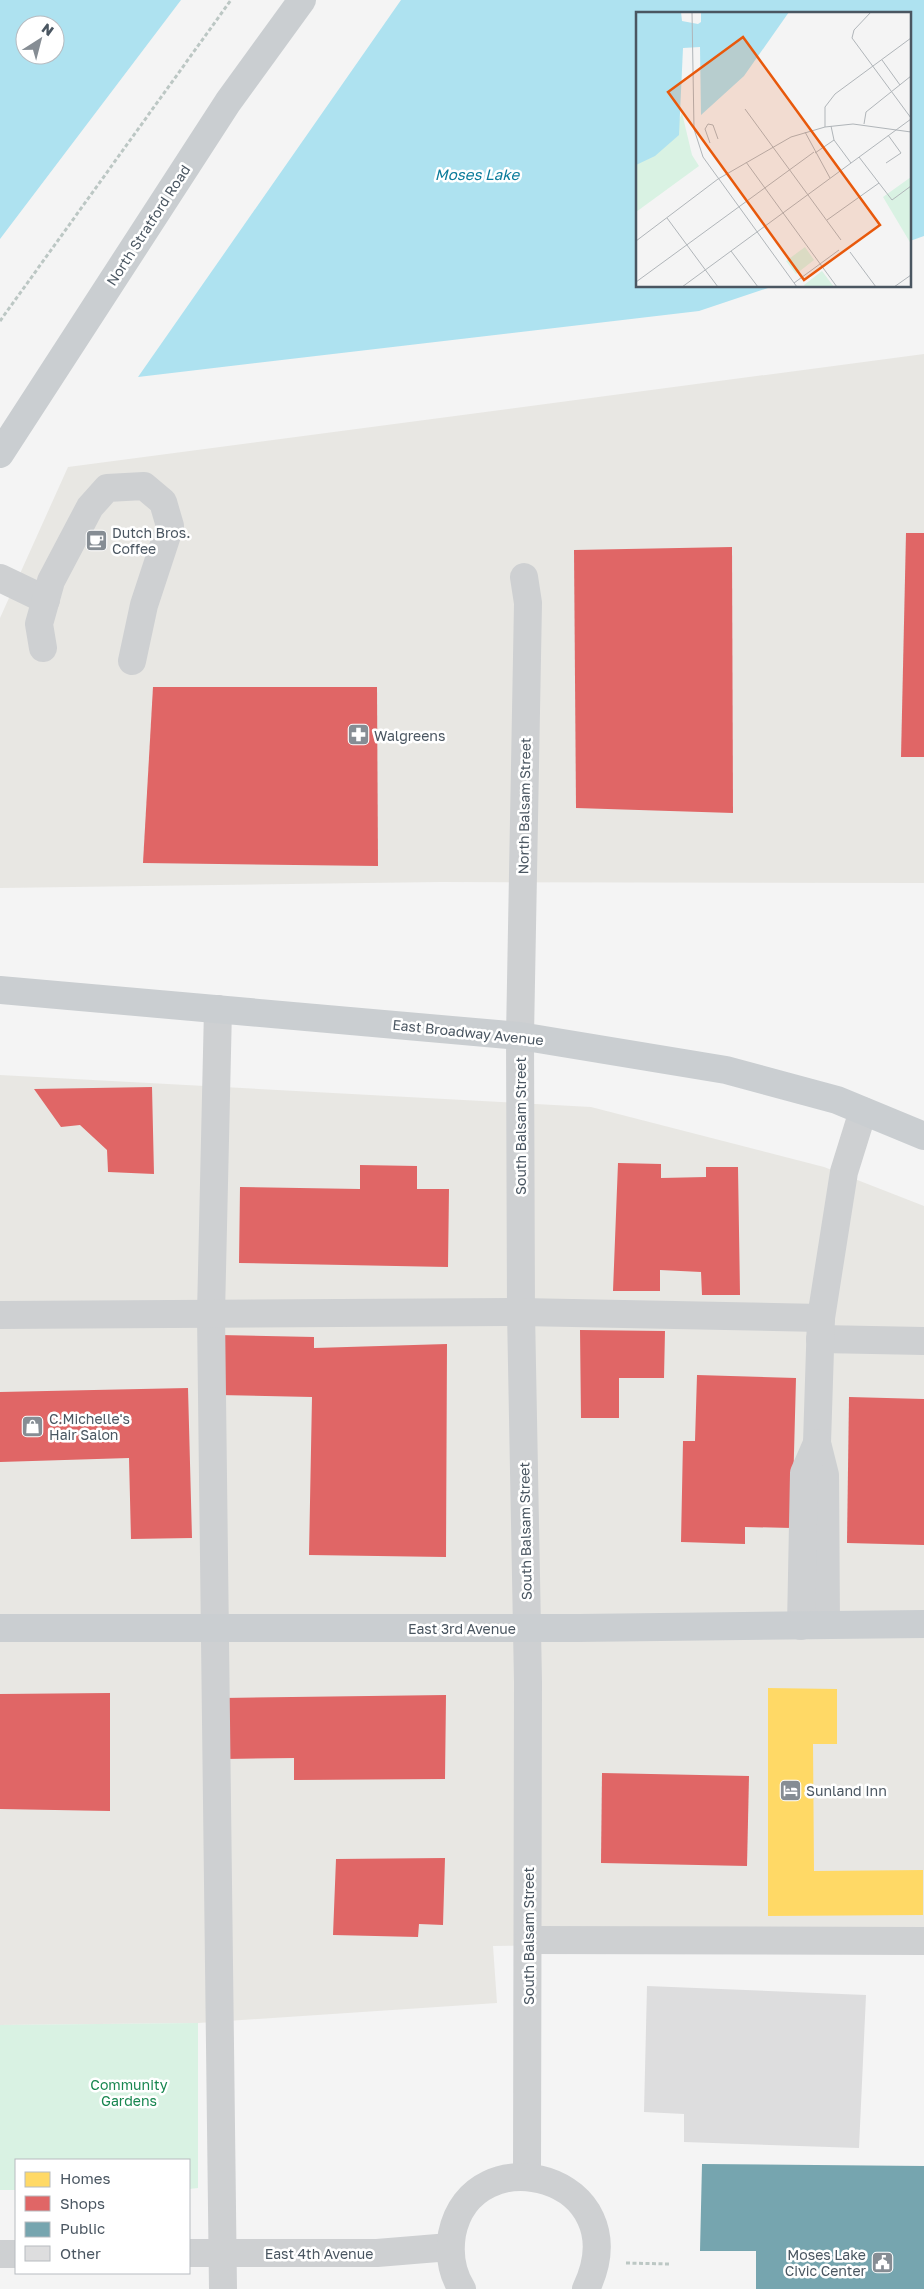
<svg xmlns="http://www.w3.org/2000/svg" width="924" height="2289" font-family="'Golos Text',sans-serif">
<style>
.commercial{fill:#e8e7e3}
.green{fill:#d9f2e3}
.water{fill:#aee2f0;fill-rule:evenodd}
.homes{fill:#ffd966}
.shops{fill:#e06666}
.public{fill:#76a5af}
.building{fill:#ddddde}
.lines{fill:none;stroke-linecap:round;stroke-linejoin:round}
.path{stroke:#bcc7c4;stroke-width:3;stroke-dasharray:4 2.5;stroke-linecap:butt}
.minor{stroke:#ced0d2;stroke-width:28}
.major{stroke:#caced1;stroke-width:28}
.labels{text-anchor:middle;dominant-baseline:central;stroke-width:5;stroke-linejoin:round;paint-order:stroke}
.street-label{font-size:14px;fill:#4a5661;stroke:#fff}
.poi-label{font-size:14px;fill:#4a5661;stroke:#fff;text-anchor:start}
.park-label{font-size:14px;fill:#17864f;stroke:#fff}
.water-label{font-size:15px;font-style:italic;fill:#0c7c9b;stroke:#fff}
.inset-road{fill:none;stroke:#b0b5b9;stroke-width:1}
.view{fill:#e8590c;fill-opacity:0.15;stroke:#e8590c;stroke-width:2.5}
.inset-edge{fill:none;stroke:#4a5661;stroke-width:2.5}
</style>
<rect width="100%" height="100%" fill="#f4f4f4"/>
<g class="commercial">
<polygon points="924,354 924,883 441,882 0,888 0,618 68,467"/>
<polygon points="0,1075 591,1107 824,1167 924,1206 924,1942 493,1946 497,2003 198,2023 0,2025"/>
</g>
<polygon class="green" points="198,2023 198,2188 189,2189 189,2160 16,2160 16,2190 0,2190 0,2025"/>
<g class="water">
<path d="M0,0H181L0,239ZM25,25H55V55H25Z"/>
<polygon points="401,0 924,0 924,236 910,241 910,14 638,14 638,286 774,286 699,311 138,377"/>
</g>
<polygon class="homes" points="768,1688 837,1689 837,1744 813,1744 814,1871 923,1870 923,1915 768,1916"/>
<g class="shops">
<polygon points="906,533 924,533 924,757 901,757"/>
<polygon points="732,547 733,813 576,808 574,550"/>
<polygon points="153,687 377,687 378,866 143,863"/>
<polygon points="152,1087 154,1174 108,1172 107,1150 80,1125 61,1127 34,1089"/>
<polygon points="618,1163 661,1164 661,1178 706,1177 706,1167 738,1167 740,1295 702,1295 701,1272 660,1270 660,1291 613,1291"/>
<polygon points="360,1165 417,1166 417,1189 449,1189 448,1267 239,1263 240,1187 360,1189"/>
<polygon points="580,1330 665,1331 664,1378 619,1378 619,1418 581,1418"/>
<polygon points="220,1335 314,1337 314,1348 447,1344 446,1557 309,1555 312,1397 219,1395"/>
<polygon points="697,1375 796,1378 792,1528 745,1527 745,1544 681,1542 683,1441 695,1441"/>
<polygon points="188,1388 192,1538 131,1539 129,1458 0,1462 0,1392"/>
<polygon points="849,1397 924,1399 924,1545 847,1543"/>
<polygon points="110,1693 110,1811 0,1809 0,1694"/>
<polygon points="446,1695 445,1779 294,1780 294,1758 224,1759 223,1698"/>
<polygon points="602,1773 749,1776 747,1866 601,1863"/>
<polygon points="445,1858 443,1925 419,1924 418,1937 333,1935 336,1859"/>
</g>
<polygon class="public" points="702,2164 924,2166 924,2289 756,2289 756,2251 700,2251"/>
<polygon class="building" points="647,1986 866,1995 859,2148 684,2142 684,2114 644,2112"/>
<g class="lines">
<g class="path">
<polyline points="0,321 231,0"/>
<polyline points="626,2263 669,2264"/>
</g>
<g class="minor">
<polyline points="524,577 528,603 520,1036 521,1312 528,1682 527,2176"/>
<polyline points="0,578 46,600"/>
<polyline points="43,648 39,624 51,581 90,507 107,488 144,486 163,502 170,526 144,605 132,661"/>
<polyline points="218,1009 211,1314 223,2289"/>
<polyline points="0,1315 521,1312 821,1318"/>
<polyline points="820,1339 924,1341"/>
<polyline points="826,1625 825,1475 817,1443 821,1318 844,1172 863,1111"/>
<polyline points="801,1626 804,1473 817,1443"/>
<polyline points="529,1940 924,1941"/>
<polyline points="189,2253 377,2253 450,2247"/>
<polyline points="0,2254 16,2254"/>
<path d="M462,2289C451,2272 449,2253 452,2234C472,2133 640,2176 586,2289"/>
</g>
<g class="major">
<polyline points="0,454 228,102 302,0"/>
<polyline points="0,990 520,1036 726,1070 837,1100 924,1136"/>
<polyline points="0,1628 578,1628 924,1624"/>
</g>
</g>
<defs>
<symbol id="cafe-square" viewBox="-11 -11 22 22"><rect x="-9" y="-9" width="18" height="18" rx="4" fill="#868d94" stroke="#fff"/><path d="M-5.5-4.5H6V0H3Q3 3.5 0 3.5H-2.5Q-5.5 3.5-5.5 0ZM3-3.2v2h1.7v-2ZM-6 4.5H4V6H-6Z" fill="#fff"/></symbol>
<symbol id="pharmacy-square" viewBox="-11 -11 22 22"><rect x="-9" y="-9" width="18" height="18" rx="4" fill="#868d94" stroke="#fff"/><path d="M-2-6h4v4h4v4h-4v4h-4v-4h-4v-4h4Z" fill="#fff"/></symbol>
<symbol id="shop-square" viewBox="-11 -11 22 22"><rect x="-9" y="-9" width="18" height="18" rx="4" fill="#868d94" stroke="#fff"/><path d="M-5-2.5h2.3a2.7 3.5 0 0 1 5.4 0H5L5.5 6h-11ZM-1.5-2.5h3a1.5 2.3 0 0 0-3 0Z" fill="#fff"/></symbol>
<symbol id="hotel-square" viewBox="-11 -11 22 22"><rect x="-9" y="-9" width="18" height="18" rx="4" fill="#868d94" stroke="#fff"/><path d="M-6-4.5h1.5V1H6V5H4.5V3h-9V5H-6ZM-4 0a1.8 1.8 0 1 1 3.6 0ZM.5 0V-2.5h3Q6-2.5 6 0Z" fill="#fff"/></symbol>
<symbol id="civic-square" viewBox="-11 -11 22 22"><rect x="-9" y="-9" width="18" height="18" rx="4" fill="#868d94" stroke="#fff"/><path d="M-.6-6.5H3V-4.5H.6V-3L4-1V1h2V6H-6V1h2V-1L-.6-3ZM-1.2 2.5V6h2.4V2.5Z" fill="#fff"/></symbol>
</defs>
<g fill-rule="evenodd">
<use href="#cafe-square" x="84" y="528" width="25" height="25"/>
<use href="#pharmacy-square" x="346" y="722" width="25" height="25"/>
<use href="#shop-square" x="20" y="1414" width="25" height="25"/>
<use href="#hotel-square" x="778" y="1778" width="25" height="25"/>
<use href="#civic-square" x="870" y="2250" width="25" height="25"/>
</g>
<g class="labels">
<g class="street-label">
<text transform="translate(148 225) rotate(-57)">North Stratford Road</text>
<text transform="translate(524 806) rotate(-89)">North Balsam Street</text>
<text transform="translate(468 1032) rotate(6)">East Broadway Avenue</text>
<text transform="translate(520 1126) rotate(-90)">South Balsam Street</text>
<text transform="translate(525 1531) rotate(-91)">South Balsam Street</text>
<text x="462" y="1628">East 3rd Avenue</text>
<text transform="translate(528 1936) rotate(-90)">South Balsam Street</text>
<text x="319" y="2253">East 4th Avenue</text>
</g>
<g class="poi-label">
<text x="112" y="532">Dutch Bros.<tspan x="112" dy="16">Coffee</tspan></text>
<text x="374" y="735">Walgreens</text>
<text x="49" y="1418">C.Michelle's<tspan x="49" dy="16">Hair Salon</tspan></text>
<text x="806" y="1790">Sunland Inn</text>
<text x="866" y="2254" text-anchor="end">Moses Lake<tspan x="866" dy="16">Civic Center</tspan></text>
</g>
<g class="park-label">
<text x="129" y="2084">Community<tspan x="129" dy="16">Gardens</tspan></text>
</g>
<g class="water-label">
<text x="477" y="174">Moses Lake</text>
</g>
</g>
<g transform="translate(636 12)">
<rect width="275" height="275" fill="#f4f4f4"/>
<path d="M46,101L56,143L63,154L0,200V153L41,112ZM275,165V232L247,185ZM169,235L178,248L160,262L150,249ZM186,259L198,275H169L168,273Z" fill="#d9f2e3"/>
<path d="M0,0H45L46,9L62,12L65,10V0H153L108,64L65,103L64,35L47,36L43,123L19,144L0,153Z" fill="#aee2f0"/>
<path class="inset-road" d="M56,0L58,117L67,145L161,275M235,0L218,18L216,26L275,106M246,48L264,73M109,97L205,228M228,112L230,100L275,64M195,114L198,128L215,151M189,115V95L199,82L275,26M169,120L194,166M74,131L69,117L72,112L77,113L82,127M179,141L198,128M223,145L256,188L275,174M110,150L201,275M250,151L265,141L252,123M31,206L82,275M191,208L243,171M0,229L82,167L155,125L189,115L217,112L275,120M95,239L122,275M214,240L240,275M0,270L178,140M158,271L203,238M46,275L275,107M258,275L275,263"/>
<path class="view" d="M107,25L244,213L168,268L32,80Z"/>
<rect width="275" height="275" class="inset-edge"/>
</g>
<rect x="15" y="2159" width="175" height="115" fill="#ffffff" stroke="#b7bbc0"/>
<rect x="25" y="2172" width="25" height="15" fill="#ffd966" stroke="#b7bbc0"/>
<text x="60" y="2184" font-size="15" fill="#4a5661">Homes</text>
<rect x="25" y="2196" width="25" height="15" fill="#e06666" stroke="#b7bbc0"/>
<text x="60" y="2209" font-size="15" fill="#4a5661">Shops</text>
<rect x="25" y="2222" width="25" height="15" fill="#76a5af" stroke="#b7bbc0"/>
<text x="60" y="2234" font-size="15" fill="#4a5661">Public</text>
<rect x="25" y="2246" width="25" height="15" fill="#ddddde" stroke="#b7bbc0"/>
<text x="60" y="2259" font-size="15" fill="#4a5661">Other</text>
<g transform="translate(40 40) rotate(36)"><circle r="24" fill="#ffffff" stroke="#b7bbc0"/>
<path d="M0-4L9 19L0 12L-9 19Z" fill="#868d94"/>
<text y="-8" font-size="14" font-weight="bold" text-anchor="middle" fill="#4a5661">N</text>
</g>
</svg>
